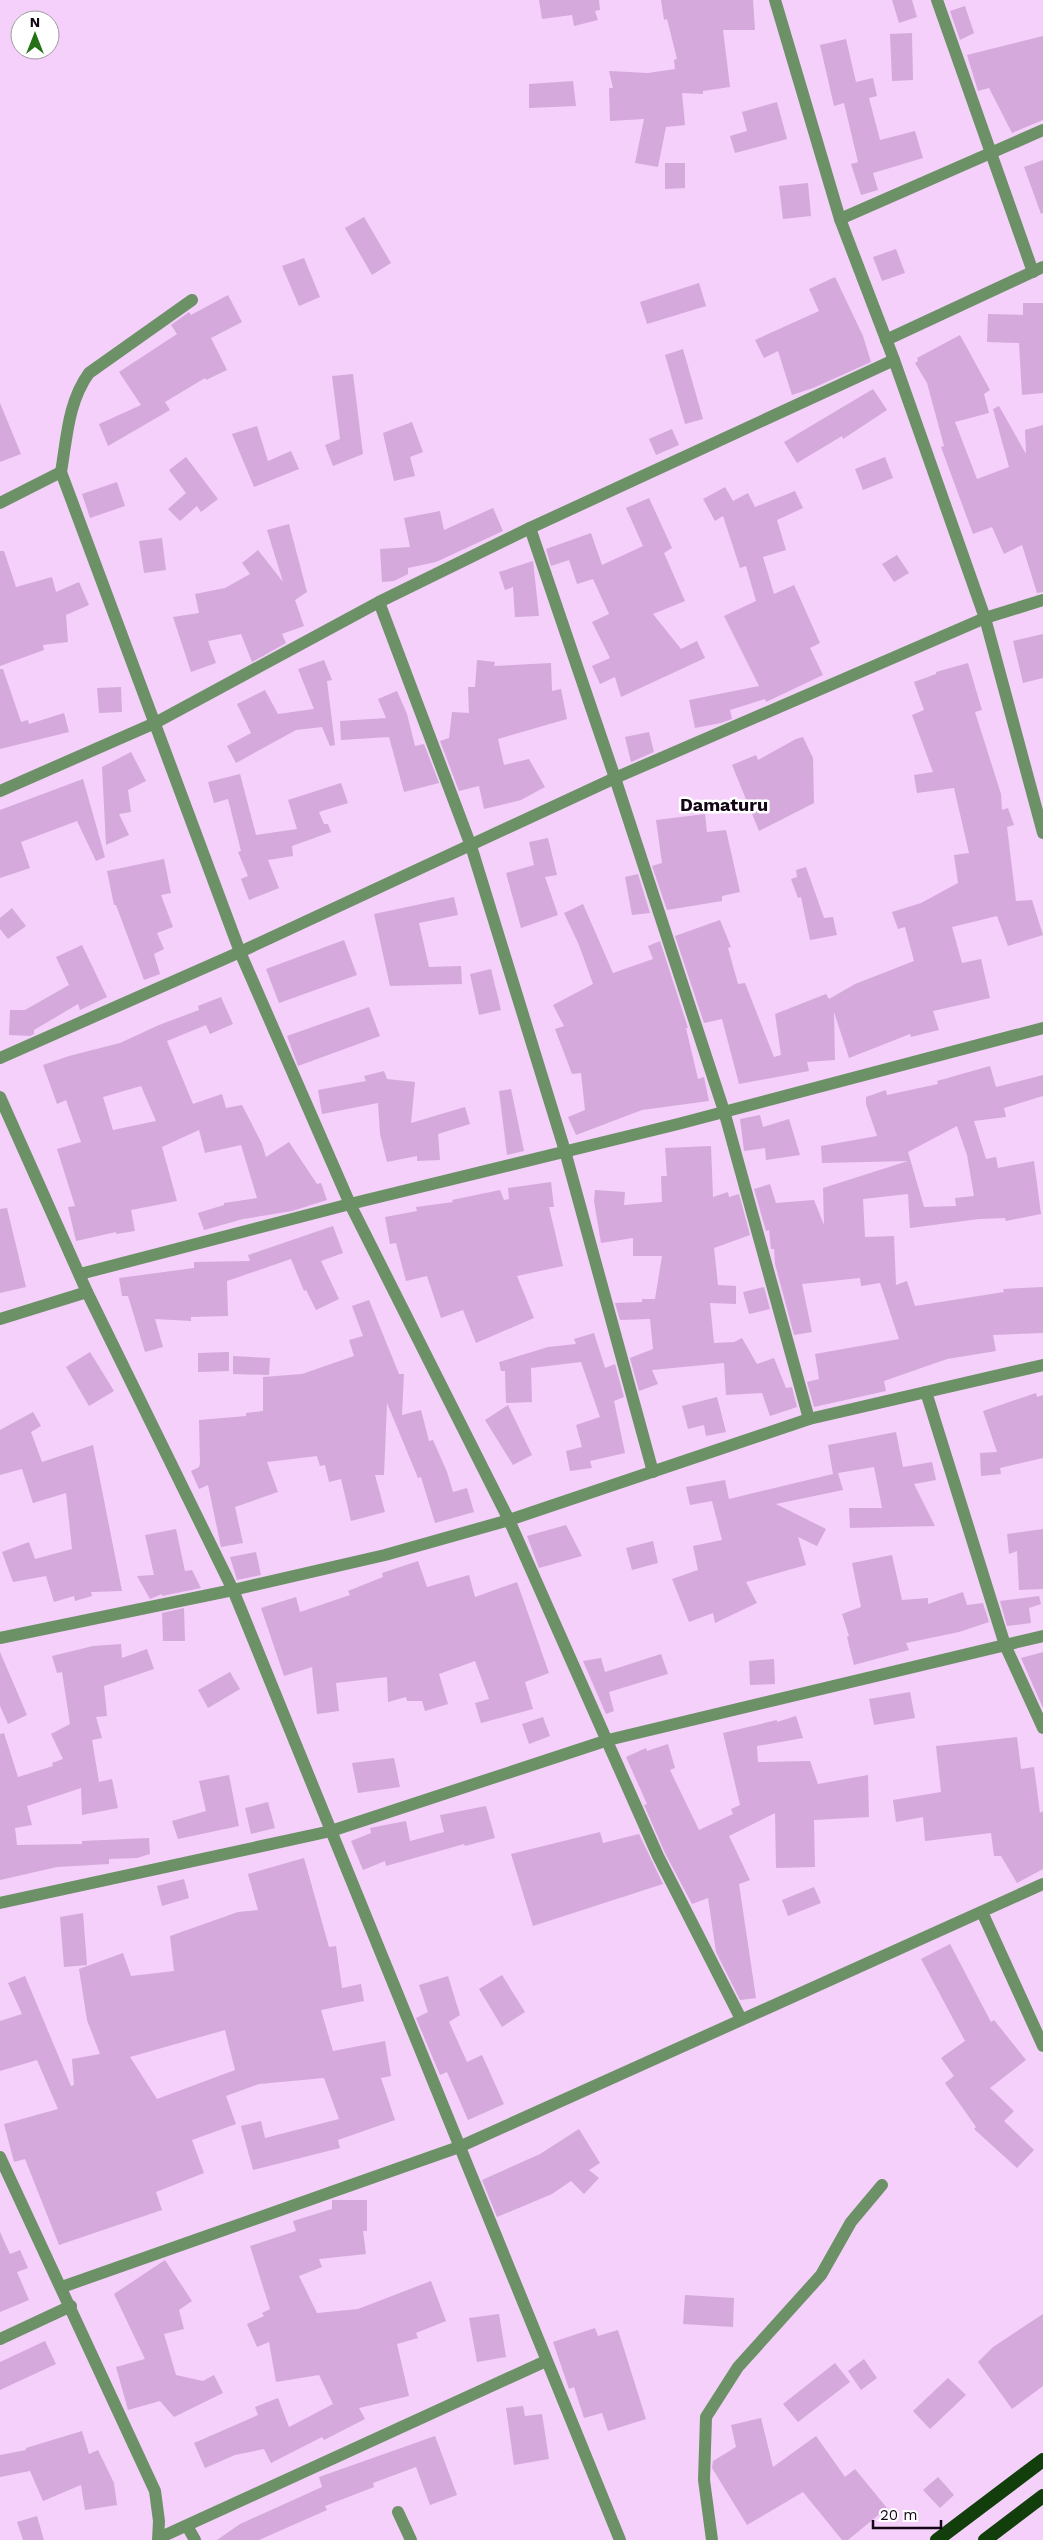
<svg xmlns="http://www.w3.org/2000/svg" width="1043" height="2540" font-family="'Work Sans',sans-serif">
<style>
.building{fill:#d5a9dc;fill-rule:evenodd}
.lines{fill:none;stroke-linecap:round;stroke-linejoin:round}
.service{stroke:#6c9166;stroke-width:12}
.minor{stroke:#6c9166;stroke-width:12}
.tertiary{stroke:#6c9166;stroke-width:12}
.trunk{stroke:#113e0a;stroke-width:14}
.labels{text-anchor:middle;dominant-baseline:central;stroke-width:5;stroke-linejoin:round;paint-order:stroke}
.district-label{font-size:18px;font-weight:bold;fill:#140517;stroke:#fff}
</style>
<rect width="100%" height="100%" fill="#f4d0fa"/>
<g class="building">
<polygon points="539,0 599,0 600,10 595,11 598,20 574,26 572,15 542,19"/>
<polygon points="661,0 753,0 755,30 723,30 730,87 703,91 703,94 682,93 685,125 666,127 658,167 635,163 644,119 610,121 609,88 613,88 609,71 648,73 675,69 674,60 677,59 667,19 664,20"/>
<polygon points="892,0 912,0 917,17 899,23"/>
<polygon points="965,6 974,33 960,40 950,11"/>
<polygon points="912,33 913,80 892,81 890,34"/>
<polygon points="1043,36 1043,120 1012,133 989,88 978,91 967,55"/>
<polygon points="846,39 856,82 873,78 877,96 869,98 880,140 915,131 923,158 873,173 878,190 861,195 851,164 858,162 844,103 834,106 820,45"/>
<polygon points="573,81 576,106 529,108 529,84"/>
<polygon points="777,102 787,139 735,153 730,136 747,131 742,112"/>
<polygon points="1043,160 1043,213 1041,214 1024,167"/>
<polygon points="665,163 685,163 685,188 665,189"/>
<polygon points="808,183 811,216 783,219 779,186"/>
<polygon points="364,217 391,263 372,275 345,228"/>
<polygon points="896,249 905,273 882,281 873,257"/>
<polygon points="304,258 320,297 299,306 282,266"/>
<polygon points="835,277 863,336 871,362 813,388 792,395 778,351 764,358 755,340 819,311 809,289"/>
<polygon points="699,283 706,306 647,324 640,302"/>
<polygon points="228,295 242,322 211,338 227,370 206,380 205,378 165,402 170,410 108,446 99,424 141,405 119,372 177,334 171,325 189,312 191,315"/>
<polygon points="1023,303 1043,303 1043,393 1022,395 1019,343 987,342 988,314 1023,315"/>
<polygon points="960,335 990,390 984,394 989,413 955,422 977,479 1009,467 993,409 999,406 1026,454 1025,430 1043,425 1043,592 1037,593 1022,545 1004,554 992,527 973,534 941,447 944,446 927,383 915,363 918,361 917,358"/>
<polygon points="683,349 703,419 685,424 665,355"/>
<polygon points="353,374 363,454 333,466 325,445 340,439 332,376"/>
<polygon points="873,389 887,410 843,439 842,436 797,463 784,442"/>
<polygon points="0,403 21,454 0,462"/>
<polygon points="412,422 423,452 410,457 415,476 394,481 383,433"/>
<polygon points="257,426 268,461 291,451 299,469 254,487 232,434"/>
<polygon points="672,429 679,445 656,455 649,439"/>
<polygon points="186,457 218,499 201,512 197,506 180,521 168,509 186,493 169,470"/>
<polygon points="885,457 893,478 863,490 855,469"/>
<polygon points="117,482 125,506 90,518 82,494"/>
<polygon points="725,487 733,501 748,493 755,507 795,491 803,508 777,520 786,550 763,557 774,594 794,585 820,643 810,648 823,675 766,702 765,699 730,710 732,719 721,723 695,728 689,700 759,686 724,616 756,601 746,566 740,568 723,516 715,521 703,499"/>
<polygon points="649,498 672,548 664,553 685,601 653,614 681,649 697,641 705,658 621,697 615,677 600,684 592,666 610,658 592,622 609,614 593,579 577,584 569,560 551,566 546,549 591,533 602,565 643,546 626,508"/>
<polygon points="493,508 503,531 436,562 408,568 408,574 394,581 382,582 380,549 410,547 404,518 440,511 444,530"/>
<polygon points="289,524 307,592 295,600 304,626 282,634 286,643 252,662 241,634 208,641 216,663 191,672 173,617 199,613 195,594 225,588 250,574 242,563 258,550 283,582 267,530"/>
<polygon points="162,538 166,570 144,573 139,541"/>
<polygon points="0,551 4,551 16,587 52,577 56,592 79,582 89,605 66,615 68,642 43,645 44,650 0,666"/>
<polygon points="897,555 909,573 894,582 882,564"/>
<polygon points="533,561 539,616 515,617 513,587 505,590 499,572"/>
<polygon points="1043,634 1043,678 1023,683 1013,641"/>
<polygon points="324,660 332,680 327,681 335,745 330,746 322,727 296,730 236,763 227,746 251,733 237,704 265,690 278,714 314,709 298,669"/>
<polygon points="477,660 495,662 494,666 551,663 552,691 561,689 567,719 498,739 504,765 529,759 545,787 521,800 484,809 479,786 459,791 440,741 449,738 452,712 469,713 468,687 475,687"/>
<polygon points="968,663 982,710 975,712 1001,794 1002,810 1008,808 1014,825 1007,827 1016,901 1032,900 1043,935 1008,946 997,916 952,927 962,963 981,959 990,998 933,1011 939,1030 911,1037 910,1034 849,1058 834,1012 835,1060 807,1062 809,1071 739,1084 722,1019 704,1023 675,936 720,920 731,947 728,948 738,984 745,983 774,1057 781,1055 775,1014 826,994 829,999 855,984 914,961 905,927 898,929 892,912 921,903 958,883 954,855 969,853 954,788 917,793 914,775 933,772 912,715 924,710 914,682 936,674 936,672"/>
<polygon points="0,669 3,669 21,722 28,720 29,724 64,713 69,732 0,749"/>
<polygon points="121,687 122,712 99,713 97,688"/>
<polygon points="397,691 407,714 415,746 424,744 439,783 404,792 389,737 341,740 340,721 386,718 378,699"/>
<polygon points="649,732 654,752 631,762 625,737"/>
<polygon points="803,737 813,758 814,803 759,831 732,765 756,755 758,760 796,739"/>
<polygon points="131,752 146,781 128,790 131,812 119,814 129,835 106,845 102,767"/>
<polygon points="240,774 256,835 297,829 288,800 341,783 348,803 319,812 324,824 328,824 331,832 292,846 293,856 268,860 279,888 249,900 241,879 248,876 238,852 241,851 228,799 214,803 208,782"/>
<polygon points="83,779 105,857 96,861 77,821 21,842 30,868 0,878 0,810"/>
<polygon points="705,814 707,832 726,830 740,892 722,896 722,901 667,910 652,866 662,863 656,820"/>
<polygon points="548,838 557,875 545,877 558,915 521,928 506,873 534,865 529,842"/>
<polygon points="164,859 171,893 161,895 173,927 157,933 164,949 154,954 160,974 144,980 116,905 114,905 107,871"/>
<polygon points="806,867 824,918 833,917 837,935 810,940 801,897 798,898 791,879 797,877 796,870"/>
<polygon points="638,874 650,913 632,915 625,877"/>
<polygon points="454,897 458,915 419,923 429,967 461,966 462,984 390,986 374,914"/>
<polygon points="583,904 613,973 653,959 648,946 660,941 688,1028 686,1028 698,1079 704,1077 709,1101 642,1110 576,1135 568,1117 585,1110 581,1073 572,1074 555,1029 564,1026 553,1005 593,984 579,945 564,913"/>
<polygon points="12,908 26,926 8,939 0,929 0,918"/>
<polygon points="344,940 357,975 279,1003 266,969"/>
<polygon points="82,945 107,997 80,1010 78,1004 34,1030 34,1034 30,1036 9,1035 10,1010 25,1010 69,985 56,957"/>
<polygon points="491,969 501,1010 479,1015 470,974"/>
<path d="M221,997L233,1024L210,1034L206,1025L167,1041L193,1104L222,1094L226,1108L242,1105L262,1144L266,1157L289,1142L317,1184L321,1183L327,1200L292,1211L243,1219L204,1230L198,1213L224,1205V1203L257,1198L241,1145L205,1153L199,1130L162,1147L177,1201L131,1210L135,1231L116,1234V1232L76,1241L68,1207L75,1206L57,1149L81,1142L66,1100L57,1104L43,1065L69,1056L120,1043L159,1025L199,1010L198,1006ZM141,1086L156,1121L113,1130L103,1097Z"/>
<polygon points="369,1007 380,1036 298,1066 287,1036"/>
<path d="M990,1066L996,1087L1043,1075V1096L1004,1108L1006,1117L974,1121L986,1159L996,1157L998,1168L1034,1161L1041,1214L1006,1221L1005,1218L979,1219L910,1228L908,1194L863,1199L865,1237L894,1236L896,1285L907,1281L915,1306L1004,1292L1003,1289L1043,1287V1333L993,1335L996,1351L947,1359L884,1381L886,1391L814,1407L807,1382L819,1379L815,1354L899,1339L880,1283L861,1286L860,1278L802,1284L812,1332L794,1335L775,1264L774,1249H771L769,1230L766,1231L754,1189L770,1184L776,1203L814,1200L824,1225L823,1188L908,1161L822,1163L821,1146L877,1136L866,1104V1097L886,1090L887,1095L938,1084L937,1081ZM957,1126L967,1155L974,1196L955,1198L956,1206L924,1207L908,1152Z"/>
<polygon points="384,1071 387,1079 415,1082 411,1123 465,1107 470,1124 438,1134 440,1160 417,1161 417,1156 387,1162 380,1134 378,1103 322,1114 318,1090 366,1081 364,1076"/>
<polygon points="511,1089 524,1151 507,1155 499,1091"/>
<polygon points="760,1115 763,1127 789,1119 800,1155 766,1160 765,1148 744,1151 740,1119"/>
<polygon points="711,1146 713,1197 728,1192 729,1197 739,1194 750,1235 714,1248 718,1285 736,1286 736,1304 710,1303 714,1343 734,1342 742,1338 757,1364 774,1358 786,1388 792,1387 797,1407 770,1416 762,1393 726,1395 724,1363 652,1370 658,1384 639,1391 630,1358 653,1349 650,1319 620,1320 615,1303 642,1302 642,1299 655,1299 662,1256 633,1256 633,1238 601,1243 594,1201 595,1190 625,1192 624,1205 662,1202 661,1176 667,1176 665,1148"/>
<polygon points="551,1182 554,1207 549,1207 563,1266 517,1276 534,1318 476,1343 463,1310 441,1318 427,1276 406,1281 396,1243 390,1244 385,1217 417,1211 416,1207 453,1202 452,1200 500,1190 504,1200 509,1199 508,1188"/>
<polygon points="7,1208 26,1287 0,1293 0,1209"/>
<polygon points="333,1226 343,1253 321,1261 339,1299 316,1310 306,1290 304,1291 291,1259 227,1281 228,1316 191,1317 191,1321 155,1319 163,1347 145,1352 128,1296 122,1296 119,1278 194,1268 194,1262 250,1261 248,1255"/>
<polygon points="764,1287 770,1309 749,1314 743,1292"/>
<polygon points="369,1300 399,1374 404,1374 402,1415 421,1410 429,1441 433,1440 447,1472 453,1492 467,1488 474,1512 435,1523 421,1477 418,1478 387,1403 384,1475 375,1475 385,1512 351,1521 341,1479 329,1482 325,1465 320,1466 317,1456 267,1462 278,1492 235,1507 243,1543 221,1547 208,1485 199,1489 191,1471 199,1467 200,1464 199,1420 246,1416 246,1413 263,1411 263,1377 302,1374 354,1356 349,1340 363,1336 352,1306"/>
<polygon points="594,1333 605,1368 615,1364 624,1397 614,1401 625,1453 590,1461 592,1468 570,1471 566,1451 582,1447 576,1425 600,1417 581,1362 531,1368 532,1402 506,1403 505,1371 501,1371 499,1362 548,1347 576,1344 574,1339"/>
<polygon points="90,1352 114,1391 89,1406 66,1367"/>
<polygon points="229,1352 229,1371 198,1372 198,1353"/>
<polygon points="233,1356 270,1358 269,1375 233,1374"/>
<polygon points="1036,1393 1037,1397 1043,1395 1043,1458 1000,1468 1001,1474 981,1476 980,1453 997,1452 983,1411"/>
<polygon points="717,1397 726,1432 706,1436 704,1425 688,1429 682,1406"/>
<polygon points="508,1405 532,1455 513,1465 485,1420"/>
<polygon points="33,1412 41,1426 31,1432 42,1462 93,1445 122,1591 91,1592 92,1596 75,1601 74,1596 54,1602 46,1576 13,1582 2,1552 29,1542 35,1559 72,1549 66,1493 33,1503 22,1469 0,1475 0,1430"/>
<polygon points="896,1432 903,1467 932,1462 936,1480 914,1484 935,1526 850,1528 849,1508 882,1508 874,1467 838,1473 843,1490 776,1504 826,1529 817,1546 798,1537 806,1565 746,1582 757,1603 715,1623 713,1613 689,1622 672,1579 698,1570 693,1546 722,1540 712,1501 690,1505 686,1487 725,1480 729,1499 833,1474 828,1445"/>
<polygon points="566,1525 582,1556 539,1568 527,1536"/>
<polygon points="176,1529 185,1571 192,1570 201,1588 162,1596 162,1594 150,1599 137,1576 154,1575 145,1535"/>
<polygon points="1043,1529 1043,1589 1019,1590 1017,1551 1009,1554 1007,1534"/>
<polygon points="653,1541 658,1563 632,1570 626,1548"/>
<polygon points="256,1552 261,1575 237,1580 230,1557"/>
<polygon points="892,1555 902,1600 928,1598 928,1604 963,1592 967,1605 983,1603 989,1622 959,1632 906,1643 909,1650 854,1665 847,1637 849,1636 842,1614 861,1607 852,1563"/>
<polygon points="418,1561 427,1587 469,1575 475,1597 517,1582 549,1673 525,1682 533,1709 481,1723 475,1703 489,1699 475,1661 439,1674 448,1704 425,1711 422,1701 407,1701 406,1697 388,1702 387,1677 336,1683 339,1711 317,1714 312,1667 284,1676 261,1608 296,1597 300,1612 350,1595 348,1591 383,1577 382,1573"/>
<polygon points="1039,1596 1041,1604 1029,1608 1031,1623 1007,1626 1000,1601"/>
<polygon points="184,1608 185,1641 163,1641 162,1613"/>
<polygon points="121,1644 122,1658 147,1649 154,1669 104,1686 107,1716 96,1717 102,1738 92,1740 99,1782 112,1779 118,1808 82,1815 81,1788 27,1806 32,1825 15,1828 17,1845 82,1844 82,1841 149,1838 150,1854 137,1858 109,1859 109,1864 57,1867 0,1880 0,1734 4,1733 18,1777 53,1766 52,1763 63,1759 51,1734 70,1724 62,1672 57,1673 52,1656 93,1646"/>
<polygon points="0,1652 27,1715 8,1724 0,1706"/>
<polygon points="1043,1652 1043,1708 1021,1658"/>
<polygon points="661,1654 668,1674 609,1692 614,1711 606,1714 583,1661 601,1658 605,1672"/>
<polygon points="774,1659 775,1684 750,1685 749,1661"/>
<polygon points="230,1672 240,1689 208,1708 198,1690"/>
<polygon points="910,1692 915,1718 874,1725 869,1699"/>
<polygon points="796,1716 803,1738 757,1746 758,1762 810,1761 818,1784 868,1775 869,1817 814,1820 815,1867 776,1868 775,1813 729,1836 750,1880 739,1884 756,1998 740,2000 716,1952 708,1898 692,1904 665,1853 644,1805 647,1804 626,1757 646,1748 647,1751 668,1744 675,1768 670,1770 699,1830 733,1814 731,1809 740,1805 723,1733 777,1720 777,1722"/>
<polygon points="543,1717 550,1736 529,1744 522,1724"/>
<polygon points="1017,1737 1021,1769 1034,1767 1040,1813 1043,1811 1043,1869 1017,1883 1001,1856 994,1856 991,1833 925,1841 923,1817 896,1822 893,1800 941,1792 936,1746"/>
<polygon points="394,1758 400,1787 358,1793 352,1763"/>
<polygon points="229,1775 239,1826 178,1839 172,1821 206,1811 199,1781"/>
<polygon points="268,1802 275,1828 251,1834 245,1808"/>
<polygon points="486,1806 495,1838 465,1846 464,1844 386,1866 385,1861 363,1870 351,1841 371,1833 370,1828 406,1821 410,1841 444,1832 440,1815"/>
<polygon points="600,1832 603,1843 639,1834 663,1884 533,1926 511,1854"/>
<path d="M304,1858L329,1947L336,1946L342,1988L361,1984L364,2001L321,2010L333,2051L385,2041L391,2076L381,2078L395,2120L338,2140L340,2148L253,2170L241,2126L261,2121L265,2138L339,2119L324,2078L259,2084L226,2096L236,2124L192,2140L204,2173L156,2192L162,2210L59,2245L25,2159L14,2162L4,2124L58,2109L37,2060L0,2071V2021L22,2014L8,1983L25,1976L71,2086L74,2085L72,2059L100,2054L87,2020L79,1969L123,1953L131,1976L174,1971L170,1936L238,1912L258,1910L248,1874ZM225,2030L235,2070L157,2099L130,2057Z"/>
<polygon points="184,1879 189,1898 162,1906 157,1886"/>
<polygon points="814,1887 821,1903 788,1916 782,1900"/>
<polygon points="83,1913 87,1965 64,1967 60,1917"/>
<polygon points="950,1944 991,2022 994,2020 1026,2060 990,2088 1014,2111 1004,2121 1034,2150 1017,2168 974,2129 976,2127 945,2083 954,2076 941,2058 965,2041 921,1959"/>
<polygon points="502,1975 525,2012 502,2027 479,1989"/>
<polygon points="448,1976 460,2015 449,2022 467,2062 482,2055 504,2104 468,2120 447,2072 440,2075 416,2018 428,2012 419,1985"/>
<polygon points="579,2129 600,2163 589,2170 599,2178 584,2194 571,2181 552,2194 497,2217 482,2180 540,2154"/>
<polygon points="332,2200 367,2200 367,2231 363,2231 366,2254 319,2259 322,2267 299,2276 317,2313 358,2309 431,2281 446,2321 416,2333 418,2338 397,2344 409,2396 359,2408 365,2419 324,2440 322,2437 271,2463 264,2449 235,2455 205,2468 194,2443 258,2415 255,2407 278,2398 289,2427 333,2404 319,2375 276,2382 269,2342 257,2347 247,2324 264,2316 262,2313 270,2309 250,2246 296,2231 293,2221 332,2209"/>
<polygon points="0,2232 10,2254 20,2250 28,2268 17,2272 29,2300 0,2312"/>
<polygon points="165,2260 192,2301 179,2310 184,2329 164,2334 176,2375 203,2381 214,2375 223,2393 174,2417 160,2401 128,2410 116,2367 145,2359 114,2294"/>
<polygon points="685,2295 734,2298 733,2327 683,2324"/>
<polygon points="499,2314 506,2357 477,2362 469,2318"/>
<polygon points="1043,2314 1043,2386 1012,2409 978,2362 993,2347"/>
<polygon points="595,2328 598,2336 618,2330 646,2419 608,2431 602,2413 584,2418 574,2387 569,2389 553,2342"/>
<polygon points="45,2341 56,2364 0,2390 0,2362"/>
<polygon points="864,2359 877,2378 861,2390 848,2371"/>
<polygon points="835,2363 850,2382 798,2422 783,2404"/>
<polygon points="948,2378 966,2395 930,2429 913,2411"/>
<polygon points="523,2406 525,2416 542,2414 549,2459 514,2465 506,2408"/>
<polygon points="761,2418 773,2467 816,2436 845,2477 855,2469 887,2508 848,2540 842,2540 803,2492 747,2525 712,2468 713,2461 736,2447 731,2425"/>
<polygon points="82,2431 89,2454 98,2450 114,2483 117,2505 85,2510 81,2485 43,2501 30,2471 0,2477 0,2455 26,2450 26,2448"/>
<polygon points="435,2436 457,2495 430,2505 416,2467 373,2483 374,2487 325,2506 327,2510 259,2540 217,2540 240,2524 322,2487 319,2477"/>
<polygon points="938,2477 954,2495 940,2508 923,2490"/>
<polygon points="37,2516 44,2540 23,2540 17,2522"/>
</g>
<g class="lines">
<g class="service">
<polyline points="398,2512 411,2540"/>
<polyline points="712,2540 704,2480 706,2417 738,2367 821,2275 851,2222 882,2185"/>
</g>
<g class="minor">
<polyline points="775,0 840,219 894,360 985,618 1043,833"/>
<polyline points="937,0 1033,272"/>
<polyline points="840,219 1043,130"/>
<path d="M192,300L89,373C68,402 67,437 61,472L240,952L350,1204L509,1520L658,1856L741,2019"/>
<polyline points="886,340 1043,267"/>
<polyline points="0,503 61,472"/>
<polyline points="530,528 615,778 724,1111 809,1419"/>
<polyline points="379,602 471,846 565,1151 653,1472"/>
<polyline points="0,791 155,723 379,602 530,528 894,360"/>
<polyline points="80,1274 350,1204 678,1124 1043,1028"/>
<polyline points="0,1319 87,1292"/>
<polyline points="926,1392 1005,1645 1043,1728"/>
<polyline points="0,1638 233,1590 385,1555 509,1520 809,1419 1043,1365"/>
<polyline points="0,1903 331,1831 608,1740 1043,1636"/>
<polyline points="982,1912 1043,2046"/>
<polyline points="0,2157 155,2491 159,2521 158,2540"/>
<polyline points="62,2287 459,2147 1043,1884"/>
<polyline points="0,2339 71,2306"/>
<polyline points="187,2526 195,2540"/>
<polyline points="159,2538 546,2361"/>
</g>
<g class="tertiary">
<polyline points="0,1058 240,952 615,778 985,618 1043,600"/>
<polyline points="0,1097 87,1292 233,1590 620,2540"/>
</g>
<g class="trunk">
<polyline points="937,2540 1043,2460"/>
<polyline points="985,2540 1043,2496"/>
</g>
</g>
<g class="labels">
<g class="district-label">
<text x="724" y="804">Damaturu</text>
</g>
</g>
<g transform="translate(35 35)"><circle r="24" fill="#ffffff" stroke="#a19ba2"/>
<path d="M0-4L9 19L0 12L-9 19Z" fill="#247117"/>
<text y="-8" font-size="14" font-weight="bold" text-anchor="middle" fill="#140517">N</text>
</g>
<path d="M873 2520v8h68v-8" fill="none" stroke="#140517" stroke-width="2.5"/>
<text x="880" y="2520" font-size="15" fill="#140517" stroke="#ffffff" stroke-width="4" paint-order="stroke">20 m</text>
</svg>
